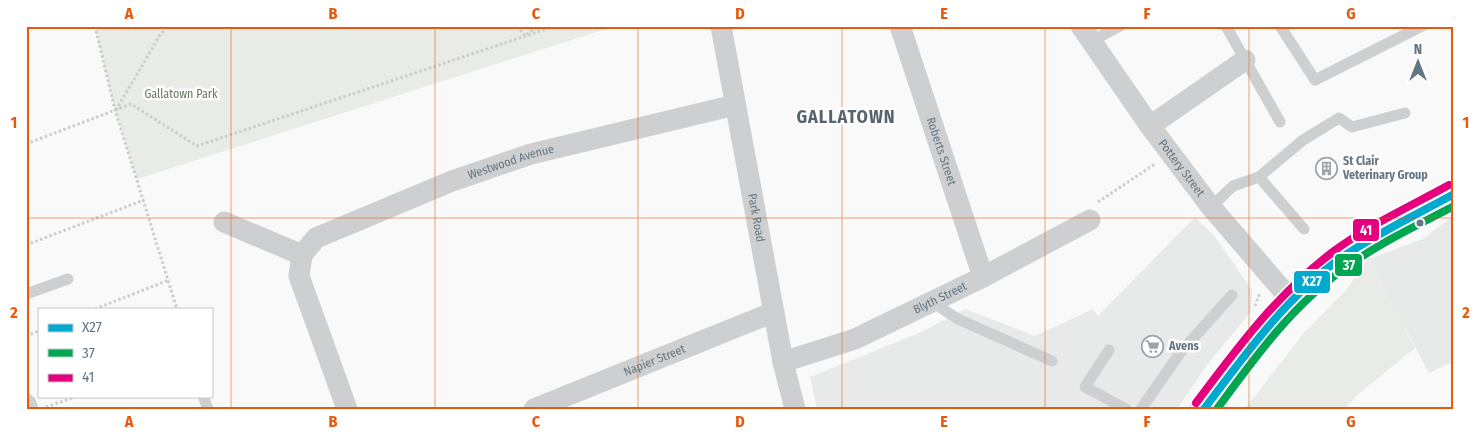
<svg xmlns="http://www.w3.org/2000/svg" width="1480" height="435" font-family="'Fira Sans Condensed',sans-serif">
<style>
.built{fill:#e8e9e9}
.green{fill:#e8ebe6}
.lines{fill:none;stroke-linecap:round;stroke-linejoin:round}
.primary-casing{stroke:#d5d6d7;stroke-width:29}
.path{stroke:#cbcccd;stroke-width:3;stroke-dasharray:2.5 2.5;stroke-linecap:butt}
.service{stroke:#cecfd0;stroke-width:11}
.minor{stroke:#cecfd0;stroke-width:21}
.primary{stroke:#e1e2e2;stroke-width:28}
.bus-1-casing{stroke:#fff;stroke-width:11}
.bus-2-casing{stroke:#fff;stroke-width:11}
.bus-3-casing{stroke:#fff;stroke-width:11}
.bus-1{stroke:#00a9ce;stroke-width:8}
.bus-2{stroke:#00a651;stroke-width:8}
.bus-3{stroke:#e5007d;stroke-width:8}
.grid{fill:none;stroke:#e8590c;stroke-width:1;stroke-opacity:0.55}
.bus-dot{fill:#657683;stroke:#fff;stroke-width:2}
.labels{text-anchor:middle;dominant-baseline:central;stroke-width:5;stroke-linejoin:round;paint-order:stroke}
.park-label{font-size:12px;fill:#687a64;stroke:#fff}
.street-label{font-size:12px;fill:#657683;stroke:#fff}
.poi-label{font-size:12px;font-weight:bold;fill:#657683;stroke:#fff;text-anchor:start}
.district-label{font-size:18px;font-weight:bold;letter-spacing:1px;fill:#57646e;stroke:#fff}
.line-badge{stroke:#fff;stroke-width:2}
.badge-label{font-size:14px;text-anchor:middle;font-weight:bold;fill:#fff}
.neatline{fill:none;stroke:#e8590c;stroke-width:2}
.grid-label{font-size:16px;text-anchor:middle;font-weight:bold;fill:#e8590c}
</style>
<rect width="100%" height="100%" fill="#f9f9f9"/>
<g class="built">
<polygon points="1454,215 1454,361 1429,373 1368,259 1423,239"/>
<polygon points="1195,217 1215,237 1252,290 1251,312 1210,361 1177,409 817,409 810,377 919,333 965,309 1035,336 1093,309 1098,316"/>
</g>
<g class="green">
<polygon points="95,26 615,26 137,179 115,110"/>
<polygon points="1368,259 1415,348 1357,395 1345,409 1245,409 1303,334 1346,290"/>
</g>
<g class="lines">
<defs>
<path id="primary" d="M1204,409C1244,356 1286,297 1341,258C1377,233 1416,215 1454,194"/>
</defs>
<use href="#primary" class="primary-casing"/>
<g class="path">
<polyline points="95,26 115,110 177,309"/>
<polyline points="517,26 525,36 537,26"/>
<polyline points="116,110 160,35 168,26"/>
<polyline points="26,144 131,104 197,146 555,26"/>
<polyline points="1098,202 1155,164"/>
<polyline points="26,245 144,200"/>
<polyline points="1255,306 1260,293"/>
<polyline points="95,309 169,280"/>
<polyline points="26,336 39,331"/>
<polyline points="46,407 78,396"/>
</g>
<g class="service">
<polyline points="1226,26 1280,122"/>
<polyline points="1280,26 1315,80 1422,26"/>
<polyline points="1092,41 1120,26"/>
<polyline points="1259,177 1303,140 1339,118 1352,127 1405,113"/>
<polyline points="1211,207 1233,186 1259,177 1304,229"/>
<polyline points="26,294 68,279"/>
<polyline points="932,302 958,319 1052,361"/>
<polyline points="1109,350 1085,387 1126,409"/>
<polyline points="203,396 208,409"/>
<polyline points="1141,409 1180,353 1232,295"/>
</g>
<g class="minor">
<path id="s1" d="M721,26L783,362L795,409"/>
<path id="s2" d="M900,26L983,277"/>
<path id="s3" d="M1081,26L1150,126L1211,207L1292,301"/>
<polyline points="1150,126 1245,60"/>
<polyline points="224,222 302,255"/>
<path id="s4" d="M783,362L855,339L983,277L1090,220"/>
<polyline points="26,404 28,409"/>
<path id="s5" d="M347,409L299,276L302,255L316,238L452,181L531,154L735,105"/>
<path id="s6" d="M534,409L774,312"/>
</g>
<use href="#primary" class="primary"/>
<defs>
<path id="bus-1" d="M1204,409C1245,355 1286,297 1341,258C1377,233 1416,215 1454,194"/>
<path id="bus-2" d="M1217,409C1255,357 1294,303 1348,266C1381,242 1418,225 1454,206"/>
<path id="bus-3" d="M1196,403C1237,348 1278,293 1334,251C1369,225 1411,206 1449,185"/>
</defs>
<use href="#bus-1" class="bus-1-casing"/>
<use href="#bus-2" class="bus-2-casing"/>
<use href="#bus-3" class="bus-3-casing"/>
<use href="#bus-1" class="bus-1"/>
<use href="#bus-2" class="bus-2"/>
<use href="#bus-3" class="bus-3"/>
</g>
<path class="grid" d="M231,26V409M435,26V409M638,26V409M842,26V409M1045,26V409M1249,26V409M26,218H1454"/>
<defs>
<symbol id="building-ring" viewBox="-11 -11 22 22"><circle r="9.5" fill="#fff" stroke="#99a4ac" stroke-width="1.5"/><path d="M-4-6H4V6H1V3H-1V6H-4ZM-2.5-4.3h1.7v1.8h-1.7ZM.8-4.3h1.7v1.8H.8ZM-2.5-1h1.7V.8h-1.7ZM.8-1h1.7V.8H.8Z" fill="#99a4ac"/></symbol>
<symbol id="supermarket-ring" viewBox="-11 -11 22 22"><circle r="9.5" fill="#fff" stroke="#99a4ac" stroke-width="1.5"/><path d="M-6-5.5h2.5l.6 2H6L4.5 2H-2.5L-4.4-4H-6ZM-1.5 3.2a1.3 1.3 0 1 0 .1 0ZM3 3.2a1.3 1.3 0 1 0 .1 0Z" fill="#99a4ac"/></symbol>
</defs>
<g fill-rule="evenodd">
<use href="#building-ring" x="1314" y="156" width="25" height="25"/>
<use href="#supermarket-ring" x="1140" y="334" width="25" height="25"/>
</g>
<circle class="bus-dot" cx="1420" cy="223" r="4.5"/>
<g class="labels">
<g class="park-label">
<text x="181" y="94">Gallatown Park</text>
</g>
<g class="street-label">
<text stroke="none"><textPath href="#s2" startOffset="132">Roberts Street</textPath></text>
<text stroke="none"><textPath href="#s5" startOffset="394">Westwood Avenue</textPath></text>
<text stroke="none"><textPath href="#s3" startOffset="174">Pottery Street</textPath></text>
<text stroke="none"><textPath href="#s1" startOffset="195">Park Road</textPath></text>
<text stroke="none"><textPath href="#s4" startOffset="170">Blyth Street</textPath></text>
<text stroke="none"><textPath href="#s6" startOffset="130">Napier Street</textPath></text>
</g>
<g class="poi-label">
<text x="1343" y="161">St Clair<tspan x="1343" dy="14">Veterinary Group</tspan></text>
<text x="1169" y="346">Avens</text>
</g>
<g class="district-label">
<text x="846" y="117">GALLATOWN</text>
</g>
</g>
<g class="line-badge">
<rect x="1352" y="218" width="28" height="24" rx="5" fill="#e5007d"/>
<rect x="1334" y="253" width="29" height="24" rx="5" fill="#00a651"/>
<rect x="1293" y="270" width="38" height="24" rx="5" fill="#00a9ce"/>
</g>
<g class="badge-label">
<text x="1366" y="235">41</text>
<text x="1349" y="270">37</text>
<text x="1312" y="286">X27</text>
</g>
<rect width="1480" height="435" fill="none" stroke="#ffffff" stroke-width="55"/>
<rect x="38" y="308" width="175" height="90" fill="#ffffff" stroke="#c1c8cd"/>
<rect x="48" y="324" width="25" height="8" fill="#00a9ce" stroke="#c1c8cd"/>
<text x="82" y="332" font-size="15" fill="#657683">X27</text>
<rect x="48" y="349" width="25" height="8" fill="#00a651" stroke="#c1c8cd"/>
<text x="82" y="358" font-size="15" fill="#657683">37</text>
<rect x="48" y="374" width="25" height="8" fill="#e5007d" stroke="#c1c8cd"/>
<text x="82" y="382" font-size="15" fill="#657683">41</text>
<g transform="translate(1418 62)" stroke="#ffffff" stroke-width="4" paint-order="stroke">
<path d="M0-4L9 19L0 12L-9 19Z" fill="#657683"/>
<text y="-8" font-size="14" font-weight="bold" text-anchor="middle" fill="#657683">N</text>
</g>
<rect x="28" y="28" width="1424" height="380" class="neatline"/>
<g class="grid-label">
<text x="129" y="19">A</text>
<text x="333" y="19">B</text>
<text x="536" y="19">C</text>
<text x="740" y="19">D</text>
<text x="944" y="19">E</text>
<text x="1147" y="19">F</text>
<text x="1351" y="19">G</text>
<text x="14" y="128">1</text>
<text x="1466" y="128">1</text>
<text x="14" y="318">2</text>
<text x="1466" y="318">2</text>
<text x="129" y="427">A</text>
<text x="333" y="427">B</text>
<text x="536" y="427">C</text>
<text x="740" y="427">D</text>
<text x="944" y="427">E</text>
<text x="1147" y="427">F</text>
<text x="1351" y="427">G</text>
</g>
</svg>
